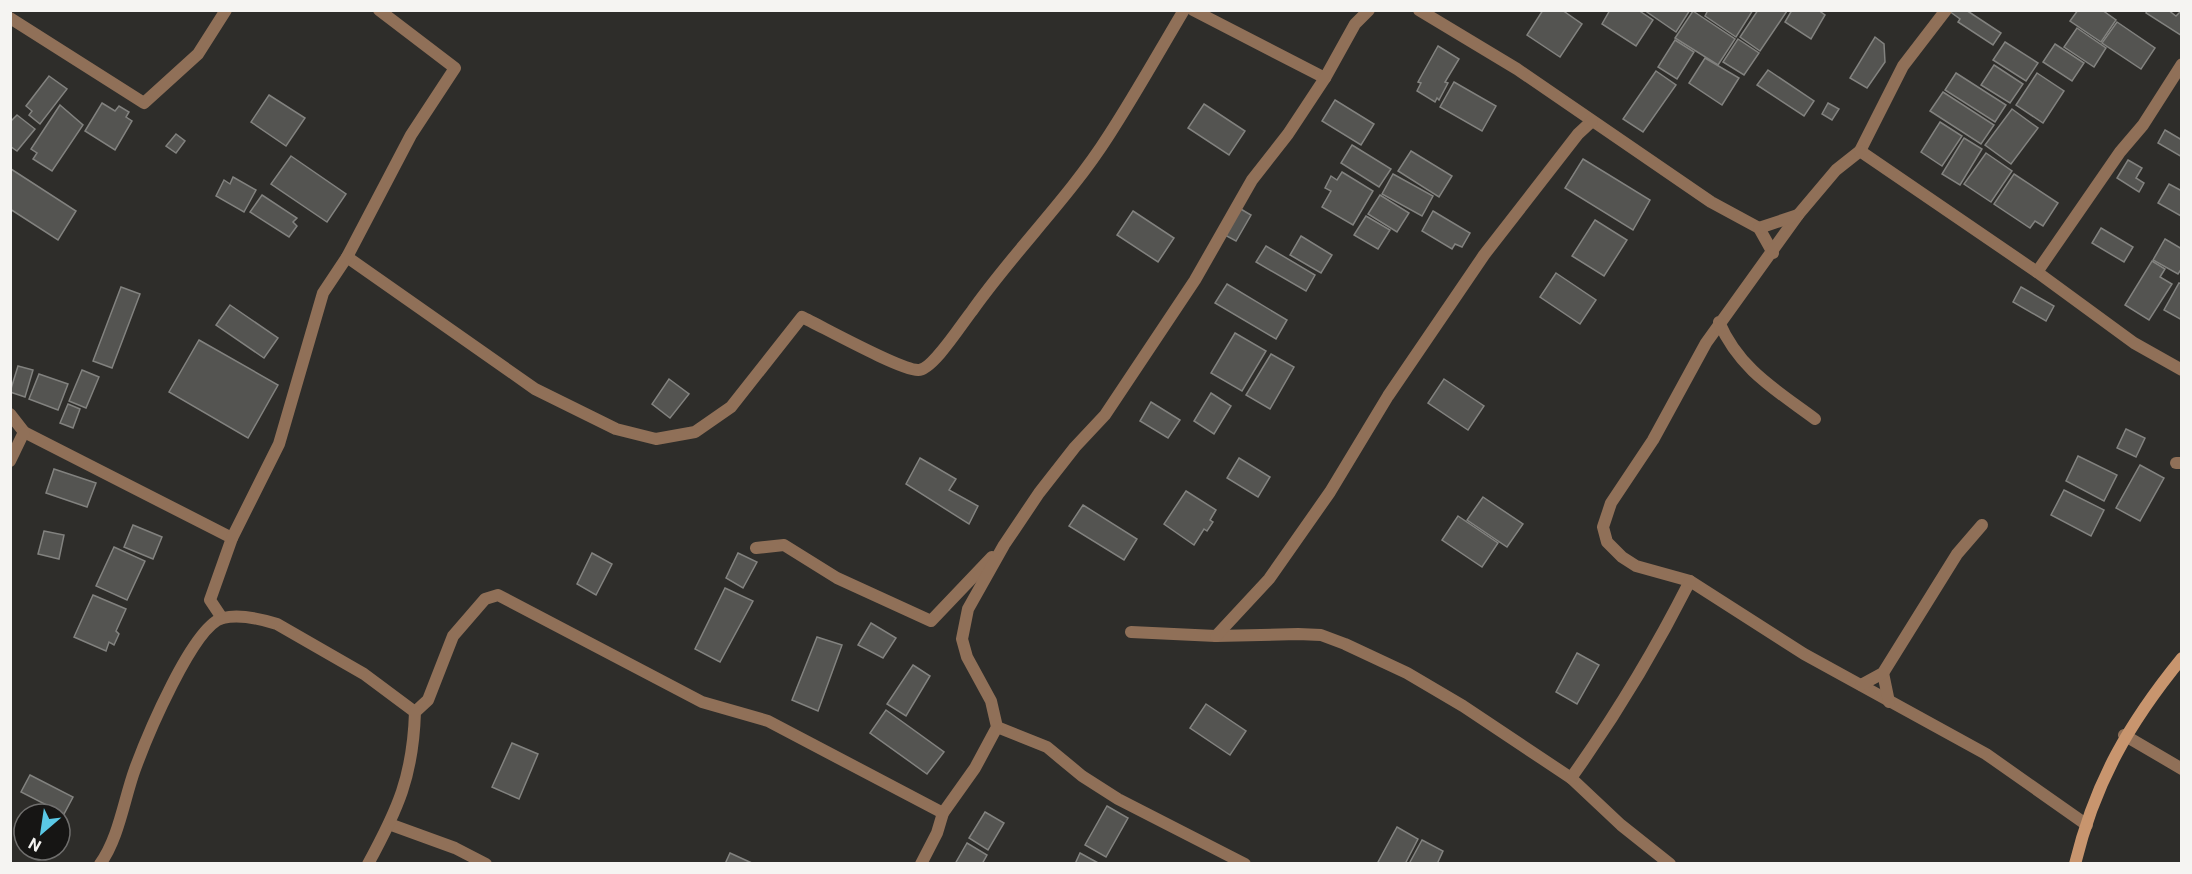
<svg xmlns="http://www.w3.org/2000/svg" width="2192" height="874" font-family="Roboto,sans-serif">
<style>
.building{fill:#545451;stroke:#82827f;stroke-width:1.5}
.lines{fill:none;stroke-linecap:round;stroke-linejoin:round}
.street{stroke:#907058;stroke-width:12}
.secondary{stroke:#c8956e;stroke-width:12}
</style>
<rect width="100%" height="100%" fill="#2e2d2a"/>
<g class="building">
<polygon points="1543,10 1562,10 1582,24 1560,57 1527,35"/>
<polygon points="1610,10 1638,10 1653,20 1636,46 1602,24"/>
<polygon points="1644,10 1690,10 1676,32"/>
<polygon points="1708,10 1753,10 1736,37 1705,16"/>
<polygon points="1758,10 1787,11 1760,51 1740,37"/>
<polygon points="1792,10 1818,10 1825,15 1811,39 1785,22"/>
<polygon points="1966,10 2001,33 1993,45 1958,22 1960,19 1949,11"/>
<polygon points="2078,10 2102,10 2116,20 2101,42 2070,21"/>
<polygon points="2147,10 2168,10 2176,16 2182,10 2182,36 2146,13"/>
<polygon points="1693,11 1735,39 1718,65 1675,38"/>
<polygon points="2117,22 2155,48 2141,69 2102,43"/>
<polygon points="2077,28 2106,48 2094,67 2064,47"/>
<polygon points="1875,37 1884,44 1885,62 1867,88 1850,78"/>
<polygon points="1738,39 1759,53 1744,75 1723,62"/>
<polygon points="1675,40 1694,52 1677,79 1658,67"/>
<polygon points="2005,42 2038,63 2026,81 1993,60"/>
<polygon points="2055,44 2084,63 2072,81 2043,62"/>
<polygon points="1438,46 1459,59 1445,82 1448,83 1439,100 1437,98 1435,102 1417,91 1421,83 1418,82"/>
<polygon points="1705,58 1739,78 1722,105 1689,83"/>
<polygon points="1994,65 2023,84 2010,103 1981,85"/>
<polygon points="1768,70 1814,101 1804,116 1757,85"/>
<polygon points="1656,71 1676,85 1643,132 1623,119"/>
<polygon points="1956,73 2006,105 1995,122 1945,90"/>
<polygon points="2037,73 2064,91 2043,123 2016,105"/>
<polygon points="49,76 67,89 40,124 29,115 32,111 26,106"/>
<polygon points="1454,82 1496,106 1482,131 1440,107"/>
<polygon points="1943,92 1994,125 1981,144 1930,111"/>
<polygon points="269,95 305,118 286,146 251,122"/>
<polygon points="1335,100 1374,124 1361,145 1322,121"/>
<polygon points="102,103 115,111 119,106 129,112 126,117 132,121 115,150 85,131"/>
<polygon points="1828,103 1839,109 1832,120 1822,114"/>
<polygon points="1204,104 1245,131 1229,155 1188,128"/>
<polygon points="60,105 83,125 52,171 33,159 37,153 31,149"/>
<polygon points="2012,109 2038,128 2011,164 1985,145"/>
<polygon points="17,115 35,129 17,151 10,146 10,122"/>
<polygon points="1940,122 1962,136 1942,166 1921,152"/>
<polygon points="2165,130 2182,140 2182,157 2158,143"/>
<polygon points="176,134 185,141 176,153 166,146"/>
<polygon points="1964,138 1982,149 1960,185 1942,174"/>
<polygon points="1352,145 1391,169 1379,187 1341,163"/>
<polygon points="1411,151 1452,176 1439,197 1398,171"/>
<polygon points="1986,153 2012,171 1991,202 1964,184"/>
<polygon points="291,156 346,194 327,222 271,184"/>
<polygon points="1583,159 1650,200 1633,230 1565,188"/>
<polygon points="2128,160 2142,168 2136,178 2144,183 2139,192 2117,178"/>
<polygon points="11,169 76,211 58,240 10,209"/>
<polygon points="1342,172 1373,191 1353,225 1322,207 1331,191 1325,188 1331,176 1337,180"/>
<polygon points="1393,174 1433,196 1422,216 1382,194"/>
<polygon points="2014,174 2058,203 2043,226 2035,221 2030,228 1994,204"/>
<polygon points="233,177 256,190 244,212 216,196 224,180 230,184"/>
<polygon points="2169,184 2182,191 2181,216 2158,203"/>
<polygon points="262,195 297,218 293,222 297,226 289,237 250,212"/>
<polygon points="1380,195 1409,213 1397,232 1368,214"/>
<polygon points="1239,208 1251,215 1236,241 1223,234"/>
<polygon points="1133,211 1174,238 1158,262 1117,235"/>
<polygon points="1433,211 1470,233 1462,247 1455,244 1452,249 1422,231"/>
<polygon points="1366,216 1390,230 1378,249 1354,235"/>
<polygon points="1595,220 1627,240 1604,276 1572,256"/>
<polygon points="2101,228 2133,247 2124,262 2092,243"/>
<polygon points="1301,236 1332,255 1321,273 1290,255"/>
<polygon points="2165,239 2182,249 2182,268 2178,274 2153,260"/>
<polygon points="1266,246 1315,275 1306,291 1256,262"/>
<polygon points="2152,261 2165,269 2160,277 2172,284 2149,320 2125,305"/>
<polygon points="1556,273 1596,300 1580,324 1540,297"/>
<polygon points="2179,283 2182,284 2182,320 2164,310"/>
<polygon points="1227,284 1287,320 1276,339 1215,303"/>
<polygon points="121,287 140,294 112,368 93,361"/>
<polygon points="2021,287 2054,306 2046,321 2013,302"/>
<polygon points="230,305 278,338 264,358 216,325"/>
<polygon points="1235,333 1266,351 1242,391 1211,373"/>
<polygon points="199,340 278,385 248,438 169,392"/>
<polygon points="1271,354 1294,367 1270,409 1246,395"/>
<polygon points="18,366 33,370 25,397 10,392"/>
<polygon points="82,370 99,377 86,408 69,401"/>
<polygon points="39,374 68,384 58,410 29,399"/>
<polygon points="669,379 689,394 670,418 652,404"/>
<polygon points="1444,379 1484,406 1468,430 1428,403"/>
<polygon points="1211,393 1231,406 1214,434 1194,421"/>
<polygon points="1151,402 1180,420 1168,438 1140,421"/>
<polygon points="68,404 80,409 73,428 60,423"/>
<polygon points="2126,429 2145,438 2136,457 2117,448"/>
<polygon points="2078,456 2117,475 2104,501 2066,481"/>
<polygon points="920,458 956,479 949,490 978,506 969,524 906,484"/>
<polygon points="1239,458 1270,477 1258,497 1227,478"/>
<polygon points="2140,465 2164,478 2140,521 2116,508"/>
<polygon points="54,469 96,483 87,507 46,493"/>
<polygon points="2064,490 2104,510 2091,536 2051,515"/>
<polygon points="1186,491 1216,510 1210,520 1213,522 1207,531 1204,529 1194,545 1164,524"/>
<polygon points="1483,497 1523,524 1507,547 1467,520"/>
<polygon points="1083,505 1137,539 1124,560 1069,526"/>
<polygon points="1458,516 1498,543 1482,567 1442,540"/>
<polygon points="133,525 162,537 153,559 124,547"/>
<polygon points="44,531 64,535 59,559 38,554"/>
<polygon points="114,547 145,561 127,600 96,586"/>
<polygon points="592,553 612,564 596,595 577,584"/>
<polygon points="738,553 757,562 743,588 726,578"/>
<polygon points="725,588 753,601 720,662 695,649"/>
<polygon points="93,595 126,609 116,631 119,634 114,645 109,642 106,651 74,637"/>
<polygon points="871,623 896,638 883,658 858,645"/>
<polygon points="817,637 842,645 818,711 792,700"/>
<polygon points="1577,653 1599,665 1577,704 1556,692"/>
<polygon points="913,665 930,676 906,716 887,704"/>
<polygon points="1206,704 1246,731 1230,755 1190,728"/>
<polygon points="886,710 944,752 927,774 870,733"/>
<polygon points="512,743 538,754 519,799 492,787"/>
<polygon points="30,775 73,797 64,814 21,792"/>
<polygon points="1107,806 1128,818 1106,857 1085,845"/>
<polygon points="985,812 1004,823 988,850 969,838"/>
<polygon points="1397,827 1418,839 1405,864 1377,864"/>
<polygon points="1422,840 1443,851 1437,864 1409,864"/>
<polygon points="967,843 987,855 982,864 955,864"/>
<polygon points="730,853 754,864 725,864"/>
<polygon points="1080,853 1100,864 1075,864"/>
</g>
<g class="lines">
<g class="street">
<polyline points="1193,10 1325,78"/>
<polyline points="1419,10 1517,69 1711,202 1759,228 1773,253"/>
<polyline points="1946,10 1903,66 1860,151 1836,170 1798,215 1706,343 1653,440 1611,503 1603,527 1607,542 1622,557 1636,566 1690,581 1804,654 1986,754 2087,825"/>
<polyline points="10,18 144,103 198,54 226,10"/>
<polyline points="1860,151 2037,272 2134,343 2182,370"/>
<polyline points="1759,228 1798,215"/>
<path d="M347,257L535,389L616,429L656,439L695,432L731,407L802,317C823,327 900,370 918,370C932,371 963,322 972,311C1015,250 1069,198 1109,135C1135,95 1159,52 1184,10"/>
<polyline points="2037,272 2120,152 2143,125 2182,64"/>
<path d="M1719,322C1739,369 1776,390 1815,419"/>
<polyline points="10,414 24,432 232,538"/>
<polyline points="10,461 24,432"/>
<polyline points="2176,463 2182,463"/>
<polyline points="756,548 784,545 837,578 931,621 992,557"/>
<polyline points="222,618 210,600 232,538 279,444 323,293 347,257 411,135 455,68 379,10"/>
<polyline points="1131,632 1216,636 1298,634 1321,635 1345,644 1407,673 1463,706 1571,778 1621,825 1670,864"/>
<polyline points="1216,636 1269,579 1330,492 1388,396 1484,255 1578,134 1592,121"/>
<polyline points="1883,673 1889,702"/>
<polyline points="1861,685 1883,673 1957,554 1982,525"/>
<polyline points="997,727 1047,747 1082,776 1118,799 1245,864"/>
<polyline points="2124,735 2182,769"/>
<path d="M1571,778C1616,715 1655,650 1690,581"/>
<polyline points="389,824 455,848 486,864"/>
<path d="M100,864C119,838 124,799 135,769C146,739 193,625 223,618C240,614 261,619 277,624L364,674L415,712"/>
<path d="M368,864C398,809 413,776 415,712L428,700L453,636L485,599L498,595L702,702L768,721L943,813"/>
<polyline points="921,864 937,833 943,813 975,768 997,727 991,701 967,657 962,639 968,609 1004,545 1039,493 1075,447 1105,415 1195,280 1252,180 1288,134 1325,78 1355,24 1369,10"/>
</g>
<path class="secondary" d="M2075,864C2095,782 2129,723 2182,658"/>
</g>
<rect width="2192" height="874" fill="none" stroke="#f5f4f2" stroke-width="24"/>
<g transform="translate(42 832) rotate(209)"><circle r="28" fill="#161514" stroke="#6f6e6d" stroke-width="1.5"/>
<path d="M0-4.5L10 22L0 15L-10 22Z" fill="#5ac8e6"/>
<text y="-9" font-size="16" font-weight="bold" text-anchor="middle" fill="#f5f4f2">N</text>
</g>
</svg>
